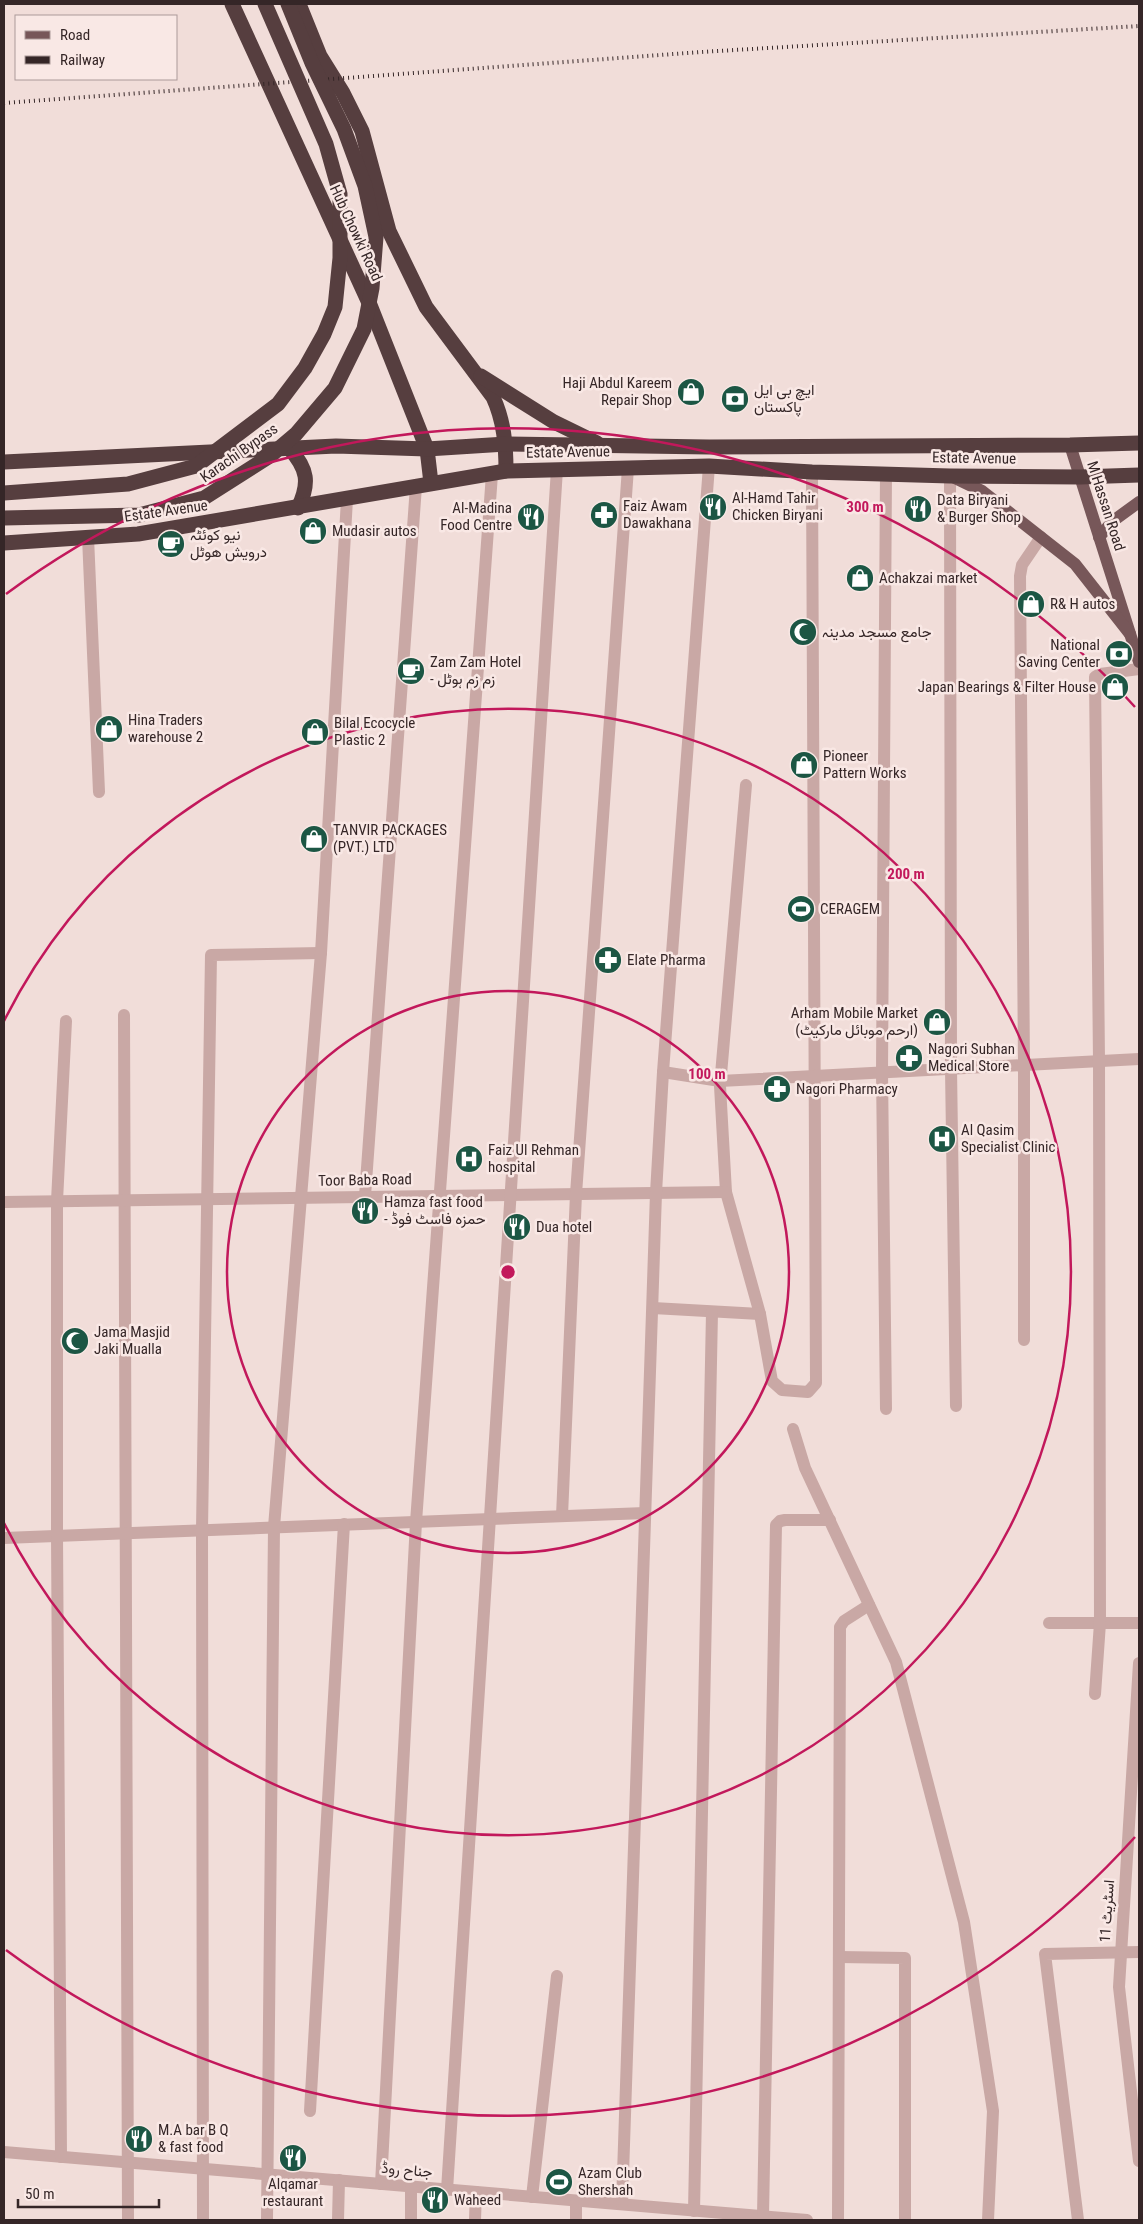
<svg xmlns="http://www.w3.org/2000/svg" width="1143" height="2224" font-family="'Roboto Condensed',Vazirmatn,sans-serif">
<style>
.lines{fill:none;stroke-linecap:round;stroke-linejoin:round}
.street{stroke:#c9a8a5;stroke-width:12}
.primary{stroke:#775759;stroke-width:12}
.highway{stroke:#563e3f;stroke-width:15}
.rail{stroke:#352627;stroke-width:4;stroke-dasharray:1 4;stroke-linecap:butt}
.highway-bridge{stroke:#563e3f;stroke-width:15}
.ring{fill:none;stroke:#c2185b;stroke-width:2.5}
.labels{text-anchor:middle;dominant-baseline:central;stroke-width:5;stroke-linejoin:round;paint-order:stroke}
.street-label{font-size:15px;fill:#352627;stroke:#f9e8e5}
.poi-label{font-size:15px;fill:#352627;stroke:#f9e8e5;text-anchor:start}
.centre{fill:#c2185b;stroke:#f9e8e5;stroke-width:2.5}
.ring-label{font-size:15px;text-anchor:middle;font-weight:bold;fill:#c2185b;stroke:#f9e8e5;stroke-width:5;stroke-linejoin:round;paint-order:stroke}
</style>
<rect width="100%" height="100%" fill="#f1ddd9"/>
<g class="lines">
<g class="street">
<polyline points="950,476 951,1069 956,1406"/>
<polyline points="88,537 99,792"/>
<polyline points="746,785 720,1086 726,1192 760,1314 772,1381 782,1390 808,1392 816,1383 812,472"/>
<polyline points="124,1015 128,2220"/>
<polyline points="663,1072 720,1081 1139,1059"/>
<polyline points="365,1196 416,486"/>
<polyline points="4,1202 726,1192"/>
<polyline points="653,1308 760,1314"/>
<polyline points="1024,1340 1024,1065 1020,576 1022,565 1041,537"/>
<polyline points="886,1409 882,1072 886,473"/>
<polyline points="793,1429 805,1468 896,1662 964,1922 993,2111 988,2220"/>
<polyline points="562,1516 576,1194 628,468"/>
<polyline points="4,1538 645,1513"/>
<polyline points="1049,1623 1139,1623"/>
<polyline points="1139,1663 1119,1987 1139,2161"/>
<polyline points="1095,1694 1100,1623 1099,1061 1095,677 1100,674 1139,669"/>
<polyline points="839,1957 905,1958 905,2220"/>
<polyline points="310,2111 344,1524"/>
<polyline points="4,2152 807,2220"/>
<polyline points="61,2157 57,1535 57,1201 66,1021"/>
<polyline points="381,2184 416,1522 492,474"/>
<polyline points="447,2190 557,469"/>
<polyline points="532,2197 557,1976"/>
<polyline points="576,2201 576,2220"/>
<polyline points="622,2204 656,1193 663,1072 709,466"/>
<polyline points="694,2211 712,1312"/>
<polyline points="763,2216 776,1525 780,1521 785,1520 830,1520"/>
<polyline points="203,2220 202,1530 211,955 321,953"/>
<polyline points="267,2220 274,1527 321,953 347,499"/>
<polyline points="338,2220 339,2180"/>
<polyline points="411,2220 411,2187"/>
<polyline points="475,2220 476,2192"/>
<polyline points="838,2220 840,1627 844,1621 869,1605"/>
<polyline points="1078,2220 1045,1954 1139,1952"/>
</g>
<g class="primary">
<polyline points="1070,445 1139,662"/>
<polyline points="953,477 982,491 1075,564 1130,634"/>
<polyline points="1099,537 1113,521 1139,502"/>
</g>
<g class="highway">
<polyline points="232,4 370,305 427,449 431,483"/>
<path d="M299,4L320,56L343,93L362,131L389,231L426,307L493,397C504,421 506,445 506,471"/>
<polyline points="481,376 554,422 597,443"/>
<path d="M289,448C308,469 310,483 298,508"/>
<polyline points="4,462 336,446 427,449 506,444 709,447 1070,445 1139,443"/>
<polyline points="4,543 138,534 506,471 709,466 812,472 950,476 1080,477 1139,475"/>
</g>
<polyline class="rail" points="4,103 701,52 1139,26"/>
<g class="highway-bridge">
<polyline points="4,493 128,484 196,466 278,404 305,368 324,334 335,307 340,258 340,194 326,144 265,4"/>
<polyline points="4,518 139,515 204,498 270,456 296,434 335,388 364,329 372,288 376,237 365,186 344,129 312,63 288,4"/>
</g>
</g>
<g class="ring">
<circle cx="508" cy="1272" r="281"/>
<path d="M4 1021A563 563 0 1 1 4 1523"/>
<path d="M1135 1837A844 844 0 0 1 6 1950M6 594A844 844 0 0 1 1135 707"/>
</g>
<defs>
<symbol id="shop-disc" viewBox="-11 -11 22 22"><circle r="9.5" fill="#1c5644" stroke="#f9e8e5"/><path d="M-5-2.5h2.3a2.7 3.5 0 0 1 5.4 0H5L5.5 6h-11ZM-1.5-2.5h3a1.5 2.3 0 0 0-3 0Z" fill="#fff"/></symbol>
<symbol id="bank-disc" viewBox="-11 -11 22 22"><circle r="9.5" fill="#1c5644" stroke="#f9e8e5"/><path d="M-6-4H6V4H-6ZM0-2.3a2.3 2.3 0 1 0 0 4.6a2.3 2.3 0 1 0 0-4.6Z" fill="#fff"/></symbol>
<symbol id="restaurant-disc" viewBox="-11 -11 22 22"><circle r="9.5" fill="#1c5644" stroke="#f9e8e5"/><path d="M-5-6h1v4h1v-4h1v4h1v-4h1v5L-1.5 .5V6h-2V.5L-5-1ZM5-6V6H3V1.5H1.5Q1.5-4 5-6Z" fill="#fff"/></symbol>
<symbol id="pharmacy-disc" viewBox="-11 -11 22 22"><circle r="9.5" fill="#1c5644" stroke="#f9e8e5"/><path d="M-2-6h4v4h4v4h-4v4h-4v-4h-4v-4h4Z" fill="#fff"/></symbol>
<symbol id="cafe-disc" viewBox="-11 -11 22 22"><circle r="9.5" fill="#1c5644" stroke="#f9e8e5"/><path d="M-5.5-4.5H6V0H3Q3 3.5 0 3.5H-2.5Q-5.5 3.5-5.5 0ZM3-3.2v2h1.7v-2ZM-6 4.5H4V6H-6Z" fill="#fff"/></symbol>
<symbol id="mosque-disc" viewBox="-11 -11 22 22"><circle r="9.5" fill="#1c5644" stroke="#f9e8e5"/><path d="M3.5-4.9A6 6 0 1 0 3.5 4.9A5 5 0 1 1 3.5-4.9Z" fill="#fff"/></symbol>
<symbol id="stadium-disc" viewBox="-11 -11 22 22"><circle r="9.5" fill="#1c5644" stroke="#f9e8e5"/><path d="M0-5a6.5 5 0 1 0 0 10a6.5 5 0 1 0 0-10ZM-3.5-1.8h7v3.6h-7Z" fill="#fff"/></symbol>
<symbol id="hospital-disc" viewBox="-11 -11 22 22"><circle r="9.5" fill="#1c5644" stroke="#f9e8e5"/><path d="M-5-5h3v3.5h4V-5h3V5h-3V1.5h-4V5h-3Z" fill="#fff"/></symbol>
</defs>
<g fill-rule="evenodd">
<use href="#shop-disc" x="675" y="376" width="32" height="32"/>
<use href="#bank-disc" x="719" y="383" width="32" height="32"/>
<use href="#restaurant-disc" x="697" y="491" width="32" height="32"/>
<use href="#restaurant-disc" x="902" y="493" width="32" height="32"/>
<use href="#pharmacy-disc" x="588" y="499" width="32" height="32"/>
<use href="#restaurant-disc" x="515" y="501" width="32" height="32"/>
<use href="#shop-disc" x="297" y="515" width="32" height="32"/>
<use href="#cafe-disc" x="155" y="528" width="32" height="32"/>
<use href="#shop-disc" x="844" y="562" width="32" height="32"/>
<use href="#shop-disc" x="1015" y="588" width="32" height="32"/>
<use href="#mosque-disc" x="787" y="616" width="32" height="32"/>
<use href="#bank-disc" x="1103" y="638" width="32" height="32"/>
<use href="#cafe-disc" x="395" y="655" width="32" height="32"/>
<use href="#shop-disc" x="1099" y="671" width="32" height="32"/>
<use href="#shop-disc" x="93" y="713" width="32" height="32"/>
<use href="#shop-disc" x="299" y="716" width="32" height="32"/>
<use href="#shop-disc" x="788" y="749" width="32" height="32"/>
<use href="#shop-disc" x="298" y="823" width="32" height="32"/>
<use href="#stadium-disc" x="785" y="893" width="32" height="32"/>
<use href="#pharmacy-disc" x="592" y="944" width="32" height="32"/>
<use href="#shop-disc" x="921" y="1006" width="32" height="32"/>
<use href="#pharmacy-disc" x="893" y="1042" width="32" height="32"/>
<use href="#pharmacy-disc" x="761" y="1073" width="32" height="32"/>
<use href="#hospital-disc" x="926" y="1123" width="32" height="32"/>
<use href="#hospital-disc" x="453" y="1143" width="32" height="32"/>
<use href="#restaurant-disc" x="349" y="1195" width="32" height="32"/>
<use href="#restaurant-disc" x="501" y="1211" width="32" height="32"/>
<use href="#mosque-disc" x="59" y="1325" width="32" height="32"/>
<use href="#restaurant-disc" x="123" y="2123" width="32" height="32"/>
<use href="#restaurant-disc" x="277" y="2142" width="32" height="32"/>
<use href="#stadium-disc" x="543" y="2166" width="32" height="32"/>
<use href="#restaurant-disc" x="419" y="2184" width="32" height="32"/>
</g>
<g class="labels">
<g class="street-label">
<text transform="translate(356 233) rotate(65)">Hub Chowki Road</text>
<text transform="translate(568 452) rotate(-1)">Estate Avenue</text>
<text transform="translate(239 453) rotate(-35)">Karachi Bypass</text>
<text transform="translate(974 458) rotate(1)">Estate Avenue</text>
<text transform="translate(1106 506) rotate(72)">M Hassan Road</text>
<text transform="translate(166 511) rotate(-8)">Estate Avenue</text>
<text transform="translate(365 1180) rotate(-1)">Toor Baba Road</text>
<text transform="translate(1107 1911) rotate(-86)">اسٹریٹ 11</text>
<text transform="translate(407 2170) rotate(5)">جناح روڈ</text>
</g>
<g class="poi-label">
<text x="672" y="383" text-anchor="end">Haji Abdul Kareem<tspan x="672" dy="17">Repair Shop</tspan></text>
<text x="754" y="390">ایچ بی ایل<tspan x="754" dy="17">پاکستان</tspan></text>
<text x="732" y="498">Al-Hamd Tahir<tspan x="732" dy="17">Chicken Biryani</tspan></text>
<text x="937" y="500">Data Biryani<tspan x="937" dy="17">&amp; Burger Shop</tspan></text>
<text x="623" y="506">Faiz Awam<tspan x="623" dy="17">Dawakhana</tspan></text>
<text x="512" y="508" text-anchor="end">Al-Madina<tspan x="512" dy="17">Food Centre</tspan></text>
<text x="332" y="531">Mudasir autos</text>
<text x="190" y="535">نیو کوئٹہ<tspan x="190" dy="17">درویش ھوٹل</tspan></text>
<text x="879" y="578">Achakzai market</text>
<text x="1050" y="604">R&amp; H autos</text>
<text x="822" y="632">جامع مسجد مدینہ</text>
<text x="1100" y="645" text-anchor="end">National<tspan x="1100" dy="17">Saving Center</tspan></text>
<text x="430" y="662">Zam Zam Hotel<tspan x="430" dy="17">- زم زم ہوٹل</tspan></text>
<text x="1096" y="687" text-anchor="end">Japan Bearings &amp; Filter House</text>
<text x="128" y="720">Hina Traders<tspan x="128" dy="17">warehouse 2</tspan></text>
<text x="334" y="723">Bilal Ecocycle<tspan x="334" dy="17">Plastic 2</tspan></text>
<text x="823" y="756">Pioneer<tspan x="823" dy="17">Pattern Works</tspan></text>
<text x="333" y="830">TANVIR PACKAGES<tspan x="333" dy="17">(PVT.) LTD</tspan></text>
<text x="820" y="909">CERAGEM</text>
<text x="627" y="960">Elate Pharma</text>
<text x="918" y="1013" text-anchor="end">Arham Mobile Market<tspan x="918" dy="17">(ارحم موبائل مارکیٹ)</tspan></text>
<text x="928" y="1049">Nagori Subhan<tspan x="928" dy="17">Medical Store</tspan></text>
<text x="796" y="1089">Nagori Pharmacy</text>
<text x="961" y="1130">Al Qasim<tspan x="961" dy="17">Specialist Clinic</tspan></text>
<text x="488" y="1150">Faiz Ul Rehman<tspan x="488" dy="17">hospital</tspan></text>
<text x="384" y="1202">Hamza fast food<tspan x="384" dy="17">- حمزہ فاسٹ فوڈ</tspan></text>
<text x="536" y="1227">Dua hotel</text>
<text x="94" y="1332">Jama Masjid<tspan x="94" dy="17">Jaki Mualla</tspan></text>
<text x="158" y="2130">M.A bar B Q<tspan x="158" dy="17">&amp; fast food</tspan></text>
<text x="578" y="2173">Azam Club<tspan x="578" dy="17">Shershah</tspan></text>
<text x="293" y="2184" text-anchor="middle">Alqamar<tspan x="293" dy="17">restaurant</tspan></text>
<text x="454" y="2200">Waheed</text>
</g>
</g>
<circle cx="508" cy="1272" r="8" class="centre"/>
<g class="ring-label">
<text x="865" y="512">300 m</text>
<text x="906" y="879">200 m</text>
<text x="707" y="1079">100 m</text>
</g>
<rect width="1143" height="2224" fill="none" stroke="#352627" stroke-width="10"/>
<rect x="15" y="15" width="162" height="65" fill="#f9e8e5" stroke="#ab9a99"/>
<rect x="25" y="31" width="25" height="8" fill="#775759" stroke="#ab9a99"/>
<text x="60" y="40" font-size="15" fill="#352627">Road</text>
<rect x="25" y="56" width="25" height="8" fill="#352627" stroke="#ab9a99"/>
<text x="60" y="65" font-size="15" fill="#352627">Railway</text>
<path d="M18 2199v8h141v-8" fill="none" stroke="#352627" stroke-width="2.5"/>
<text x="25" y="2199" font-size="15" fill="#352627" stroke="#f9e8e5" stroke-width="4" paint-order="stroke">50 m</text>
</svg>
